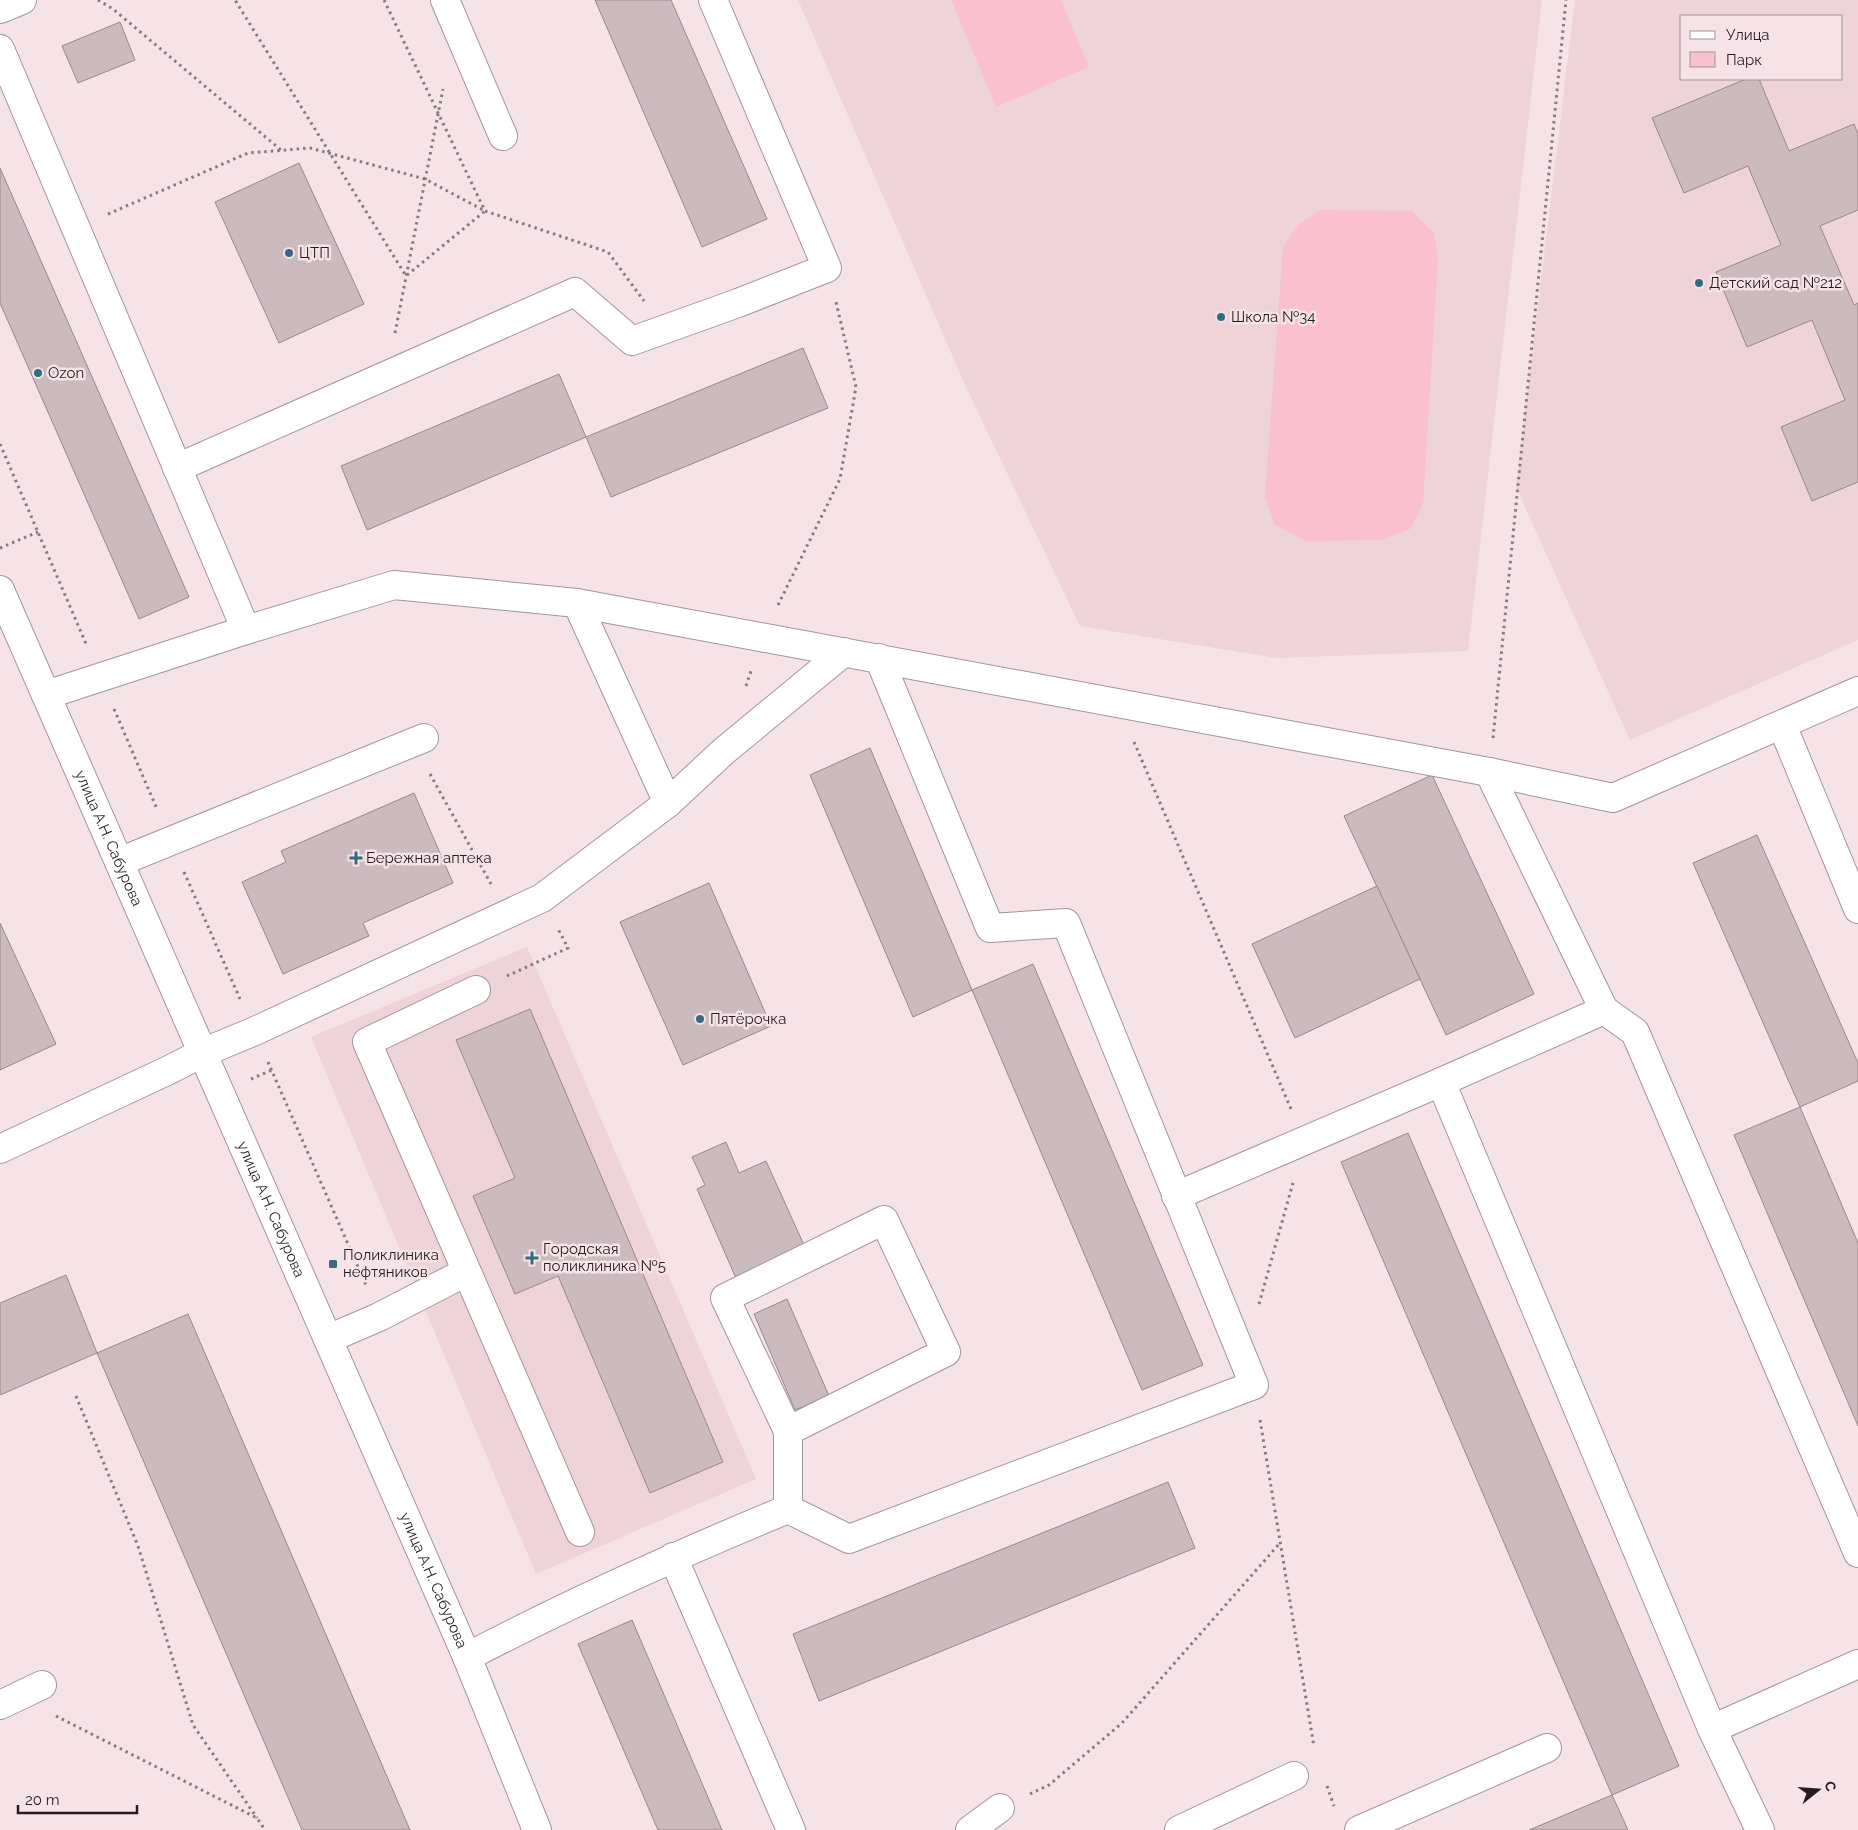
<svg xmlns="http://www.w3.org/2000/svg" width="1858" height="1830" font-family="Raleway,sans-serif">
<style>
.built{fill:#eed3d9;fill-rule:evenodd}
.green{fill:#fac0ce}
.building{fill:#ccbbbe;stroke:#98878b}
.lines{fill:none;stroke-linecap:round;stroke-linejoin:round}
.minor-casing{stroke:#a59498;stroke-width:30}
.path{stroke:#877b7e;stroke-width:3;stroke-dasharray:2.5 4;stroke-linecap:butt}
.minor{stroke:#fff;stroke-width:28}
.poi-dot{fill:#346a85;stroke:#f5e3e7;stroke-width:2}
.labels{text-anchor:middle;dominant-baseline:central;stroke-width:5;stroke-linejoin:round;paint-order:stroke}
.poi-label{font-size:15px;fill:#241d1f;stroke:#f5e3e7;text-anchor:start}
.street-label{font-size:15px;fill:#241d1f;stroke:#f5e3e7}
</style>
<rect width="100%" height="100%" fill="#f5e3e7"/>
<g class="built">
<polygon points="798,0 1542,0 1468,651 1277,658 1080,626 965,385"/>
<path d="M1575,0H1858V640L1630,740L1516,487ZM1682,16H1842V79H1682Z"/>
<polygon points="527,947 756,1479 536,1574 311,1037"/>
</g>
<g class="green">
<polygon points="951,0 1061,0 1089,67 996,107"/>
<polygon points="1321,210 1412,211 1434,233 1438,258 1423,504 1410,529 1380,540 1306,541 1274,524 1265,496 1283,247 1298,225"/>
</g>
<g class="building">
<polygon points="595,0 671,0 767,219 702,247"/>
<polygon points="120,22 135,60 78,83 62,46"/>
<polygon points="1746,79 1759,79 1789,151 1854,124 1858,134 1858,210 1820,226 1854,305 1858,303 1858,482 1812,501 1781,427 1845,400 1812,320 1747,347 1716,272 1781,245 1748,166 1684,193 1652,118"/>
<polygon points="299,163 364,304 279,343 215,202"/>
<polygon points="0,168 189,597 139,619 0,303"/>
<polygon points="803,348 828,408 611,497 586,437"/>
<polygon points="559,374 586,437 367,530 341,466"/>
<polygon points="870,748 972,990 913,1017 810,775"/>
<polygon points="1432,775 1534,994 1446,1035 1344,816"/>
<polygon points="414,793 453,883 363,923 369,936 283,974 242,882 286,862 281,851"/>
<polygon points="1757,835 1858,1063 1858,1081 1800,1107 1693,863"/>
<polygon points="709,883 771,1026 683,1065 620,922"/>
<polygon points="1377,886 1420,979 1295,1038 1252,944"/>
<polygon points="0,923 56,1044 0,1070"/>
<polygon points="1033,964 1203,1365 1142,1390 972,990"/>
<polygon points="530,1009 723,1462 650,1493 558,1276 515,1294 473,1196 515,1178 456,1040"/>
<polygon points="1800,1107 1858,1243 1858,1426 1734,1135"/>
<polygon points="1408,1133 1679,1766 1612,1795 1341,1162"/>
<polygon points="726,1142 739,1173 766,1161 808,1254 739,1285 697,1189 705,1185 692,1157"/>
<polygon points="66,1275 97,1353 0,1395 0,1303"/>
<polygon points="787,1299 829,1396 795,1410 754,1314"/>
<polygon points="188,1314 410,1830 302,1830 97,1353"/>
<polygon points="1168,1482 1195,1548 819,1701 793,1634"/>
<polygon points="632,1620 722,1830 658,1830 578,1644"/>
<polygon points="1612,1795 1628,1830 1529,1830"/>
</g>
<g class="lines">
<defs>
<g id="minor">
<polyline points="445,0 503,136"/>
<polyline points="0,9 22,0"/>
<polyline points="0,49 246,630"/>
<polyline points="177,468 575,292 632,341 738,303 827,268 713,0"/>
<path id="s1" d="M0,590L467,1657L537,1830"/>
<polyline points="577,603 668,803"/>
<polyline points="46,695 246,630 394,585 577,603 1489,772 1613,798 1858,691"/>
<polyline points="1782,725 1858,909"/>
<polyline points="1489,772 1604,1010 1441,1082 1712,1729 1760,1830"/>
<polyline points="119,862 424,738"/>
<polyline points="476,990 367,1042 580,1532"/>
<polyline points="1604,1010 1635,1032 1858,1553"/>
<polyline points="0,1149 169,1070 202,1053 255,1031 542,898 668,803 724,751 844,652"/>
<polyline points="1176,1196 1441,1082"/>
<polyline points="328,1339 379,1317 466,1272"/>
<polyline points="788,1431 725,1298 884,1220 946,1352 788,1431 788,1509"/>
<polyline points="673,1557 791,1830"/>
<path d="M467,1657C572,1602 679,1554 788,1509L849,1539L1254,1385L1066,923L990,928L879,658"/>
<polyline points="0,1705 42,1685"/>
<polyline points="1712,1729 1858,1664"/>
<polyline points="970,1830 1000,1808"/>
<polyline points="1179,1830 1294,1776"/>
<polyline points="1359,1830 1547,1748"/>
</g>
</defs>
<use href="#minor" class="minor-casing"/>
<g class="path">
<polyline points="98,0 113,9 281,150"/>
<polyline points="384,0 485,211 608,252 644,301"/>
<polyline points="108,214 248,153 310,148 425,179 485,211 406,276 235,0"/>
<polyline points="395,333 443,89"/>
<polyline points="0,444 87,646"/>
<polyline points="0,548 38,532"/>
<polyline points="778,605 840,479 856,387 836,302"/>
<polyline points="746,686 751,671"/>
<polyline points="114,709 157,809"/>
<polyline points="1493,738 1566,0"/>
<polyline points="1134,742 1291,1109"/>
<polyline points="430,774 491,884"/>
<polyline points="184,872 240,999"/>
<polyline points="507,976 568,948 558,929"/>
<polyline points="268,1062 366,1285"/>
<polyline points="251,1079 272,1070"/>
<polyline points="1259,1304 1293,1183"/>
<polyline points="76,1396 138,1546 193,1725 257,1818"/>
<polyline points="1260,1420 1314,1747"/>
<polyline points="56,1716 257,1818 265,1830"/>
<polyline points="1327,1786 1334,1806"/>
<polyline points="1030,1794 1049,1785 1122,1723 1280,1543"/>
</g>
<use href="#minor" class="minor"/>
</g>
<g class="poi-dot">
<circle cx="289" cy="253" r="5"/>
<circle cx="1699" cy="283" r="5"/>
<circle cx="1221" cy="317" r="5"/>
<circle cx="38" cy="373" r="5"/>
<path d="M353.5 850.5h5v5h5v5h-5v5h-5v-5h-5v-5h5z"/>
<circle cx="700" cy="1019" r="5"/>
<path d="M529.5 1250.5h5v5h5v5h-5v5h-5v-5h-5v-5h5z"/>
<rect x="328" y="1259" width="10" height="10" rx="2.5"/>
</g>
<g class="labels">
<g class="poi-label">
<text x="299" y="253">ЦТП</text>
<text x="1709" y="283">Детский сад №212</text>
<text x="1231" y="317">Школа №34</text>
<text x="48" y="373">Ozon</text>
<text x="366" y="858">Бережная аптека</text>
<text x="710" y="1019">Пятёрочка</text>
<text x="543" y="1249">Городская<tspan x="543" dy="17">поликлиника №5</tspan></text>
<text x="343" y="1255">Поликлиника<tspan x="343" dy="17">нефтяников</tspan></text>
</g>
<g class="street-label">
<text stroke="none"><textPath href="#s1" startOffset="271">улица А.Н. Сабурова</textPath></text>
<text stroke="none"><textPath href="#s1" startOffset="676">улица А.Н. Сабурова</textPath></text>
<text stroke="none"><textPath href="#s1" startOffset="1081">улица А.Н. Сабурова</textPath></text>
</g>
</g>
<rect x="1680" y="15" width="162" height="65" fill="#f5e3e7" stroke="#a19497"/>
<rect x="1690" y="31" width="25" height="8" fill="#ffffff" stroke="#a19497"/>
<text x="1726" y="40" font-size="15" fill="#241d1f">Улица</text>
<rect x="1690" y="52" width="25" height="15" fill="#fac0ce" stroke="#a19497"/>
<text x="1726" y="65" font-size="15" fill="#241d1f">Парк</text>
<g transform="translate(1818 1790) rotate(73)" stroke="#f5e3e7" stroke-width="4" paint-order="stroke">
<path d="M0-4L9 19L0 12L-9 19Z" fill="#241d1f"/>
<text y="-8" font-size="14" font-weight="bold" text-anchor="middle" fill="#241d1f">С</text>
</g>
<path d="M18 1805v8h119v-8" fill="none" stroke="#241d1f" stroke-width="2.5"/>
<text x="25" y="1805" font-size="15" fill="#241d1f" stroke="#f5e3e7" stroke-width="4" paint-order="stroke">20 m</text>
</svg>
